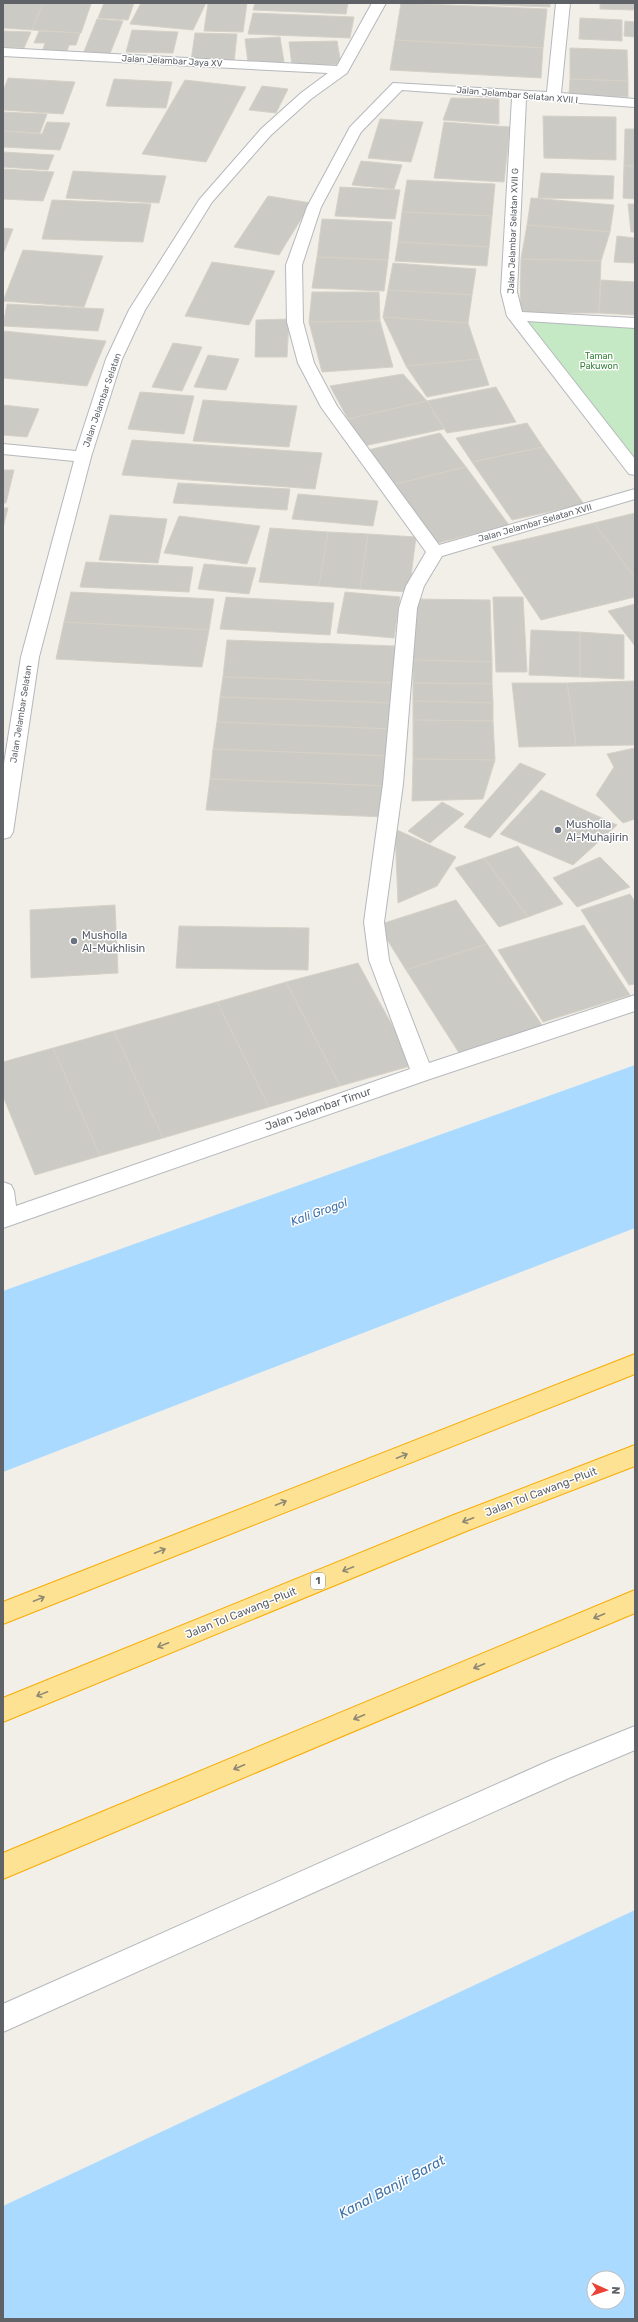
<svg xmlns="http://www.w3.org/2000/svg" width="638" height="2322" font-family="Rubik,sans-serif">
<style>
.green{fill:#c5e8c5}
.water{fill:#aadaff;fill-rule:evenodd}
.building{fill:#cccac5;stroke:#d6d1c6}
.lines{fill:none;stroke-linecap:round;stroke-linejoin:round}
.minor-casing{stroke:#b5b8bc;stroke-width:2}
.highway-casing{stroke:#f9ab00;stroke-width:2}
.minor{fill:#fff;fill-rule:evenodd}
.highway{fill:#fde293;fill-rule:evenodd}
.oneway{stroke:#8e8975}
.worship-dot{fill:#6b7280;stroke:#fff;stroke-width:1.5}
.labels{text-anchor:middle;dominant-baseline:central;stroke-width:3;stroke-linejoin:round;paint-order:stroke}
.far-street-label{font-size:9px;fill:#5f6368;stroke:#fff}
.far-park-label{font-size:9px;fill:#348238;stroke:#fff}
.shield{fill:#fff;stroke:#8f9295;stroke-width:1}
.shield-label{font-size:10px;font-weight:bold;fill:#5f6368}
.worship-label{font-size:11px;fill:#5b616d;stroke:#fff;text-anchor:start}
.street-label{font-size:11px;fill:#5f6368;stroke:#fff}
.water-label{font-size:12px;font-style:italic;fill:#4174aa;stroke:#fff}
.near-water-label{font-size:14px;font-style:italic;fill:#4174aa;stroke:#fff}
</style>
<rect width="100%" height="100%" fill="#f1efe8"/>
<polygon class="green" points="524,320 635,328 635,472"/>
<g class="water">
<polygon points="635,1065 635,1228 3,1472 3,1291"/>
<path d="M635,1910V2319H3V2206ZM594,2278H618V2302H594Z"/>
</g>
<g class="building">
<polygon points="3,3 43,3 32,30 3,28"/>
<polygon points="43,3 75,3 91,4 81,33 32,30"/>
<polygon points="104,3 134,3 128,20 98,18"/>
<polygon points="141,3 206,3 193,30 130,24"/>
<polygon points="208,3 247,3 243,32 204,31"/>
<polygon points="255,3 348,3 346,14 253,10"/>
<polygon points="401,3 547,9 543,48 395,40"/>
<polygon points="446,3 550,3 550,7"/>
<polygon points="600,3 635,3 635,10 600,9"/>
<polygon points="253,13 354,17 350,38 248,34"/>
<polygon points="580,18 622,20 622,41 579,39"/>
<polygon points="97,19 123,21 109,56 83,54"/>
<polygon points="625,21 635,22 635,37 624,36"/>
<polygon points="132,30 178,32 173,53 126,52"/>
<polygon points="3,31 31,32 24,48 3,47"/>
<polygon points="39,31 80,33 76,45 69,45 66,54 42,52 45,43 34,43"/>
<polygon points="195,33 237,34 234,62 191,61"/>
<polygon points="280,37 284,62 248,63 245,39"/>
<polygon points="395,40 543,48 541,78 390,70"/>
<polygon points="337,41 341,64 292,66 289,42"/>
<polygon points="570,48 627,50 628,81 570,79"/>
<polygon points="8,78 75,82 63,114 3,110 3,91"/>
<polygon points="114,79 172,82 166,108 106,106"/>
<polygon points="570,79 628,81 628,97 569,94"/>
<polygon points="185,80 246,87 206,162 142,154"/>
<polygon points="262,86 288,89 276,113 249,110"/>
<polygon points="451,98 499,99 499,124 443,120"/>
<polygon points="3,112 47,114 40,133 3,131"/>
<polygon points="543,116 616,117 616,160 544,158"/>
<polygon points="380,119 423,122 411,162 368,158"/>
<polygon points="47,122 70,123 60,150 3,147 3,131 42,134"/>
<polygon points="444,122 510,127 504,182 434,178"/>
<polygon points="625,129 635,129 635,166 624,166"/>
<polygon points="3,152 54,155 48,170 3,167"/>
<polygon points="361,161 402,165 394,189 352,185"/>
<polygon points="624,166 635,166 635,199 623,198"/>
<polygon points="3,169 54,172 43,201 3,199"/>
<polygon points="73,171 166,176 159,203 66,198"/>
<polygon points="541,173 614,176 613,199 538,198"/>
<polygon points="407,180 495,184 492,216 402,212"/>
<polygon points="340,187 400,190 395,219 335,216"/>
<polygon points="268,196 311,203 279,255 234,247"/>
<polygon points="531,198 614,205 610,232 527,225"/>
<polygon points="52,200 151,204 143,242 42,239"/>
<polygon points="628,204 635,204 635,232 631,232"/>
<polygon points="402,212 492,216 489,247 398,242"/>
<polygon points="322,219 392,222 388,260 317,257"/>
<polygon points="527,225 610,232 601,261 521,259"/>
<polygon points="3,228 13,229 4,252 3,252"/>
<polygon points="617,236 635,238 635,263 614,262"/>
<polygon points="398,242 489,247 487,266 395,261"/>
<polygon points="23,250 103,256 84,307 3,301"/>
<polygon points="317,257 388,260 384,291 312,288"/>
<polygon points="521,259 601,261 599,313 520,313"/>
<polygon points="212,262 275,271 249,325 185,316"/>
<polygon points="393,263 476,269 472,295 388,290"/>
<polygon points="601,280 635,282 635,315 599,313"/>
<polygon points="388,290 472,295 468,323 383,317"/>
<polygon points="312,292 379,292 380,321 309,322"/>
<polygon points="7,304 104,309 98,331 3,326"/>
<polygon points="383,317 468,323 480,359 406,366"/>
<polygon points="289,319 287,357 255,357 256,320"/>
<polygon points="380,321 393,367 322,372 309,322"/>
<polygon points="3,331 106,341 87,386 3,378"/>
<polygon points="173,343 202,347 182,391 152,387"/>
<polygon points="208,355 239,359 226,390 194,387"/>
<polygon points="480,359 489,385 427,397 406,366"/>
<polygon points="403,374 427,401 348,419 330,386"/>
<polygon points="496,387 516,422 447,433 427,401"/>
<polygon points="140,392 194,396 184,434 128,429"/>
<polygon points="203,400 297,406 289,447 193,441"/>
<polygon points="427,401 444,429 364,446 348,419"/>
<polygon points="3,405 39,409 27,437 3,435"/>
<polygon points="527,423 543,447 472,462 456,438"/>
<polygon points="440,433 466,467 392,485 368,450"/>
<polygon points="132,440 322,453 315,489 122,475"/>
<polygon points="543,447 584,504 512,520 472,462"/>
<polygon points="466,467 509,525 434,544 392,485"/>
<polygon points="3,470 14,470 6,503 3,503"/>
<polygon points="178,483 290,489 287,510 173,503"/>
<polygon points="298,494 378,501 373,526 292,519"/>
<polygon points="3,508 8,508 3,528"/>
<polygon points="635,513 635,578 594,523"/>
<polygon points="110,515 167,519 158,563 99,560"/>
<polygon points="179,516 260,526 247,564 164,553"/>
<polygon points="594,523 635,578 635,597 541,620 492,547"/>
<polygon points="270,528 328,532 319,586 259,582"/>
<polygon points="328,532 368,534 360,589 319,586"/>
<polygon points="368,534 416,537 409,592 360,589"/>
<polygon points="86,562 193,567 189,592 80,587"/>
<polygon points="204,564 256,568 249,594 198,589"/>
<polygon points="71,592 214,599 209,630 64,622"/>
<polygon points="345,592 400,597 394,638 337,633"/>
<polygon points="226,597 334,603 330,635 220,629"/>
<polygon points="493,597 523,597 527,672 496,672"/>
<polygon points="414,599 490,600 492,662 413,660"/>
<polygon points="635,604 635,646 608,611"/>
<polygon points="64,622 209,630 202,667 56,659"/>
<polygon points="531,630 580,632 580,677 529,675"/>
<polygon points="580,632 624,635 624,679 580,677"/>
<polygon points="227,640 396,646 393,683 223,677"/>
<polygon points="413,660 492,662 492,684 413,683"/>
<polygon points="223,677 393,683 392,703 220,697"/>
<polygon points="635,681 635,745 576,746 567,683"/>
<polygon points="413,683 492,684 493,703 413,701"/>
<polygon points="512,683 567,683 576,746 519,747"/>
<polygon points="220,697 392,703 391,729 217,722"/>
<polygon points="413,701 493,703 493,721 413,720"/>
<polygon points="413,720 493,721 495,760 413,759"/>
<polygon points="217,722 391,729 390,756 213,749"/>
<polygon points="635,748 635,819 623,823 596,795 614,767 607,754"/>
<polygon points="213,749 390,756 388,786 210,779"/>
<polygon points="413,759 495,760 483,799 412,801"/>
<polygon points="520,763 546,774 490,838 464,827"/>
<polygon points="210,779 388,786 386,817 206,810"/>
<polygon points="541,790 617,825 573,865 500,834"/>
<polygon points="442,802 464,814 430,843 408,831"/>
<polygon points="395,829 456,857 437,886 398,903"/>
<polygon points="518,846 563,904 528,917 484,858"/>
<polygon points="600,857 630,887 577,907 553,878"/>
<polygon points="484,858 528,917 499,927 455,868"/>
<polygon points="630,894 635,902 635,984 629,985 581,910"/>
<polygon points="456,900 487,944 406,970 378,925"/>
<polygon points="115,905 118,973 31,978 30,910"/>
<polygon points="584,925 630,995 543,1022 498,950"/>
<polygon points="179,926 309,928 308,970 176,968"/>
<polygon points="487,944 544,1028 461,1056 406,970"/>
<polygon points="358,963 414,1065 340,1086 286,982"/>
<polygon points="286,982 340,1086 269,1107 217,1002"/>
<polygon points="217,1002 269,1107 163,1138 114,1031"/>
<polygon points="114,1031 163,1138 100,1156 53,1048"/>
<polygon points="53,1048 100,1156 35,1175 3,1096 3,1062"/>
</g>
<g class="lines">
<defs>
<g id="minor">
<polygon points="372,3 386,3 347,73 311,99 271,135 212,202 145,310 122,359 91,457 39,657 13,832 10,837 3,839 3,770 21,657 74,461 3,454 3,444 76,451 106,359 129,310 199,200 261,129 301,93 328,73 3,56 3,48 337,66"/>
<polygon points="556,3 570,3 561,93 635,99 635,107 526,99 517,292 522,312 635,318 635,328 527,321 635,459 635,475 629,474 507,316 501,292 512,98 402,90 361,132 321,207 302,265 303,322 314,363 337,406 439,545 635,489 635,499 442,556 424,586 417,608 403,784 384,922 389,960 429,1063 635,995 635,1011 430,1079 3,1228 3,1182 11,1185 14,1191 16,1206 410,1069 369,960 364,922 383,784 399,608 406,586 426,552 321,407 298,363 287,322 286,265 307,207 350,127 393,83 547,92"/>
<polygon points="635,1726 635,1750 569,1778 3,2032 3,2004 551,1760"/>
</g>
<g id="highway">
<polygon points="635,1354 635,1374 3,1624 3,1602"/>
<polygon points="635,1445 635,1466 469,1530 3,1722 3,1698 451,1516"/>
<polygon points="635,1590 635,1613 3,1879 3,1853"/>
</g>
</defs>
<use href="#minor" class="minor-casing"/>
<use href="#highway" class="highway-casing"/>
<use href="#minor" class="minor"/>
<use href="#highway" class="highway"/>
</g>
<defs><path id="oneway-shaft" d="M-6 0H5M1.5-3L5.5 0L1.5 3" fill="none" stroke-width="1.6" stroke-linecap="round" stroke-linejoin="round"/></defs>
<g class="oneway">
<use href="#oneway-shaft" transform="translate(402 1456) rotate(-22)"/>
<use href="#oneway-shaft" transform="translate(281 1503) rotate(-22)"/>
<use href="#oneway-shaft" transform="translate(468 1520) rotate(159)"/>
<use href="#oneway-shaft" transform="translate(160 1551) rotate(-22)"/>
<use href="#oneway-shaft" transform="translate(348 1569) rotate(158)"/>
<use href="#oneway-shaft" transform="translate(39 1599) rotate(-22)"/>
<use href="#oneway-shaft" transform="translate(599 1616) rotate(157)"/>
<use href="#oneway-shaft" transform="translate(163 1645) rotate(158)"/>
<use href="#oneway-shaft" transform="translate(479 1666) rotate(157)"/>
<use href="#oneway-shaft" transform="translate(42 1694) rotate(158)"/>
<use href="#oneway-shaft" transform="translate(359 1717) rotate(157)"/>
<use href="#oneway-shaft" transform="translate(239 1767) rotate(157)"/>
</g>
<g class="worship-dot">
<circle cx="558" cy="830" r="4"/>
<circle cx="74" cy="941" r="4"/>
</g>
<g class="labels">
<g class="far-street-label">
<text transform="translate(172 61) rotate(3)">Jalan Jelambar Jaya XV</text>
<text transform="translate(517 95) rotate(5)">Jalan Jelambar Selatan XVII I</text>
<text transform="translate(513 231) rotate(-88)">Jalan Jelambar Selatan XVII G</text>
<text transform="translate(102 400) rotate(-71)">Jalan Jelambar Selatan</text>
<text transform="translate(535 523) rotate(-16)">Jalan Jelambar Selatan XVII</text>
<text transform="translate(21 714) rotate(-81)">Jalan Jelambar Selatan</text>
</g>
<g class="far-park-label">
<text x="599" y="356">Taman<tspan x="599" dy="10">Pakuwon</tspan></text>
</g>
<rect class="shield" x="311" y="1573" width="14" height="16" rx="3"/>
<g class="shield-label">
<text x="318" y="1581">1</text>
</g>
<g class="worship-label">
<text x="566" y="824">Musholla<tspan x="566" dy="13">Al-Muhajirin</tspan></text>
<text x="82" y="935">Musholla<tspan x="82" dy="13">Al-Mukhlisin</tspan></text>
</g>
<g class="street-label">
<text transform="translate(318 1109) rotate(-19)">Jalan Jelambar Timur</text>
<text transform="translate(541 1492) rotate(-21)">Jalan Tol Cawang–Pluit</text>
<text transform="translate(241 1613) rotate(-22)">Jalan Tol Cawang–Pluit</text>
</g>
<g class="water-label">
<text transform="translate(319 1212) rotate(-20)">Kali Grogol</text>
</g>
<g class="near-water-label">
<text transform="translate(392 2187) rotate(-28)">Kanal Banjir Barat</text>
</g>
</g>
<rect width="638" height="2322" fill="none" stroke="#5f6368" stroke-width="8"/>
<g transform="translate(606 2290) rotate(93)"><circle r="19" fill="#ffffff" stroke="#bfc1c3"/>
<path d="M0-3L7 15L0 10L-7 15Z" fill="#ea4335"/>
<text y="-6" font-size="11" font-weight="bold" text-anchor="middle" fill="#5f6368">N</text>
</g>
</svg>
